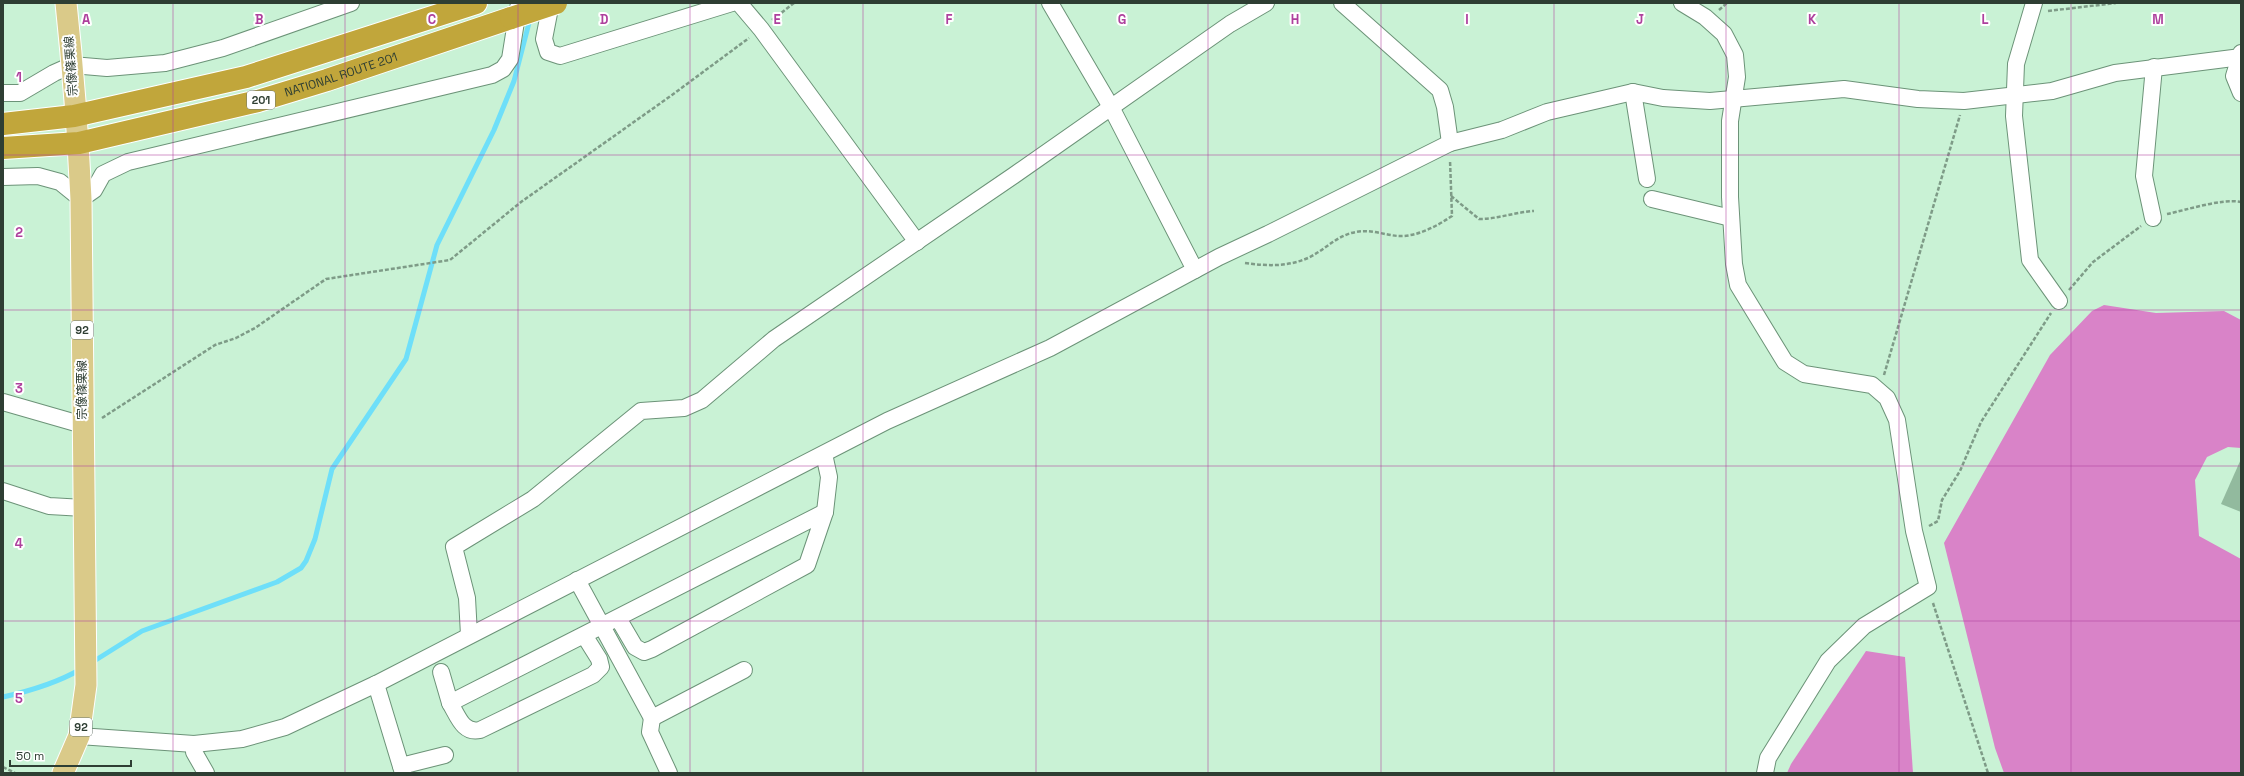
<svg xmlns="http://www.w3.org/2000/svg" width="2244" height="776" font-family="'Space Grotesk','Noto Sans JP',sans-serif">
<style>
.forest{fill:#d983c8}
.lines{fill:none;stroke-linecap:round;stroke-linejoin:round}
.stream{stroke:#6edff9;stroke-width:5}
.building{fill:#92ba9e}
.minor-casing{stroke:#6c9378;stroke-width:18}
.major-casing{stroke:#fff;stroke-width:23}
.highway-casing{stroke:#fff;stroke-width:24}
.path{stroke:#7e9b87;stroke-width:2.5;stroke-dasharray:4 2;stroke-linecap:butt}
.minor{stroke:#fff;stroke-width:16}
.major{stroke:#daca89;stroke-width:21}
.highway{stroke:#c1a63b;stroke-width:22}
.highway-bridge-casing{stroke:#fff;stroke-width:24;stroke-linecap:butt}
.highway-bridge{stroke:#c1a63b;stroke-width:22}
.grid{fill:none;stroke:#ae409d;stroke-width:1;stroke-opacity:0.55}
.labels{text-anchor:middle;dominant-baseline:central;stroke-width:4;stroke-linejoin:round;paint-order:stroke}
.shield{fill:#fff;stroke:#6d7870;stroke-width:1}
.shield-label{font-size:11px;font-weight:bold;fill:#2e3e33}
.street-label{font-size:12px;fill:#2e3e33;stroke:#fff}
.grid-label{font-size:13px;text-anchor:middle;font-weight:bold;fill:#ae409d;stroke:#fff;stroke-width:4;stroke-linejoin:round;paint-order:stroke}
</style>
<rect width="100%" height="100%" fill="#c9f2d5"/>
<g class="forest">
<polygon points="2104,305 2156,313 2224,311 2241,320 2241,448 2228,447 2207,457 2195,480 2199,536 2241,559 2241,773 2004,773 1995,748 1944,543 2050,355 2092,311"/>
<polygon points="1866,651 1905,657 1913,773 1787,773 1791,764"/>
</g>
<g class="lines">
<g class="stream">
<polyline points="91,663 142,631 277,582 301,568 306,561 315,539 332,469 406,359 437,245 494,130 514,81 530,19"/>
<path d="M3,697C30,691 57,683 81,669"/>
</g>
</g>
<polygon class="building" points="2241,459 2241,512 2221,504"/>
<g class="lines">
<defs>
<g id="minor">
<polyline points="551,3 544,39 548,52 560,56 732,3"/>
<polyline points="739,3 761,29 917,242"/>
<polyline points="1050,3 1111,107 1195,270"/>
<polyline points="1342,3 1440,90 1445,107 1450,143"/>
<polyline points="1682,3 1705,17 1724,34 1735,55 1737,77 1730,121 1730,197 1734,264 1738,285 1785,362 1804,374 1872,385 1887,398 1897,420 1914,531 1928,587 1864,626 1828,661 1768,758 1765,773"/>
<polyline points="2034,3 2016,64 2014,116 2030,260 2059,301"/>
<polyline points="2241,53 2234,76 2241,93"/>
<polyline points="1633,92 1647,179"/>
<polyline points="3,93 20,93 54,73 72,65 107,68 165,63 223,48 351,3"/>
<polyline points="3,177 38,176 60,182 81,199 94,190 103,174 128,162 492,75 503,69 510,59 519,3"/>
<polyline points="1652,199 1731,218"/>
<polyline points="2153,218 2144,176 2154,67"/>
<polyline points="3,402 83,425"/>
<polyline points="824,454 829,477 825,512"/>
<polyline points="3,491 49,506 84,508"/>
<polyline points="577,580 652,718 744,670"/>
<polyline points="469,635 467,598 454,547 533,499 641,411 684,408 702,400 774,339 1013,176 1230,24 1266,3"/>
<path d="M584,635L599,659L601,667L593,675L480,730C463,734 458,716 450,703L825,512L807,565L652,649L644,652L635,647L618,618"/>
<polyline points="441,672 450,703"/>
<polyline points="376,684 403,773"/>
<polyline points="652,718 650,732 669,773"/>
<polyline points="79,736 194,744 242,739 285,727 376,684 887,421 1050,348 1219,257 1268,234 1450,143 1502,130 1547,112 1633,92 1663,98 1710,101 1844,89 1918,99 1964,101 2052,91 2115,73 2241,57"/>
<polyline points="194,744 194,752 206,773"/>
<polyline points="401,766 445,755"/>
</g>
<path id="major" d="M63,773L79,736L86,685L81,199C78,134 73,68 66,3"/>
<g id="highway">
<polyline points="3,124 74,116 246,77 476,3"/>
<path id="s1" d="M3,148L79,143L258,101L327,80L511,18"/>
</g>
</defs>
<use href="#minor" class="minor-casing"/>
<use href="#major" class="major-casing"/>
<use href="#highway" class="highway-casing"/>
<g class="path">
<polyline points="1719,10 1727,3"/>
<polyline points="2048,11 2116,3"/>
<polyline points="772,20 794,3"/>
<path d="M1451,196L1479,219C1498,219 1515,212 1534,211"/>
<path d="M2167,214C2187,210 2222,198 2241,202"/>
<path d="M1245,263C1267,266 1287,267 1308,258C1325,250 1337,235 1356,232C1370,229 1385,235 1398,236C1417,237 1437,226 1452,216L1450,160"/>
<polyline points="2069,290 2093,262 2141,226"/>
<polyline points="1884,375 1960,115"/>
<polyline points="102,418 215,345 236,338 255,328 326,279 450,260 521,202 672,95 749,38"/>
<polyline points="1929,526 1938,521 1942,500 1960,471 1981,422 2051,313"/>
<polyline points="1933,603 1988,773"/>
<polyline points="3,767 15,773"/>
</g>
<use href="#minor" class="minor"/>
<use href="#major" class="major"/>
<use href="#highway" class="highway"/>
<defs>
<polyline id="highway-bridge" points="511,18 556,3"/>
</defs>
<use href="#highway-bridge" class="highway-bridge-casing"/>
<use href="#highway-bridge" class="highway-bridge"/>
</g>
<path class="grid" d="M173,3V773M345,3V773M518,3V773M690,3V773M863,3V773M1036,3V773M1208,3V773M1381,3V773M1554,3V773M1726,3V773M1899,3V773M2071,3V773M3,155H2241M3,310H2241M3,466H2241M3,621H2241"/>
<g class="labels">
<g class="shield">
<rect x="247" y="91" width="28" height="18" rx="3"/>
<rect x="71" y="321" width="22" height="18" rx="3"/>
<rect x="70" y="718" width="22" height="18" rx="3"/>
</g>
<g class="shield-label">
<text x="261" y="100">201</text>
<text x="82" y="330">92</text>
<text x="81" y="727">92</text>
</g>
<g class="street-label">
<text transform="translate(71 66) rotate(-94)">宗像篠栗線</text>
<text stroke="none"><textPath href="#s1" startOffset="347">NATIONAL ROUTE 201</textPath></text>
<text transform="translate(82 390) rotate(-90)">宗像篠栗線</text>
</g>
</g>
<g class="grid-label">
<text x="86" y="24">A</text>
<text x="259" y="24">B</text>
<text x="432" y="24">C</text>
<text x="604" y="24">D</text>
<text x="777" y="24">E</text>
<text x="949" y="24">F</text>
<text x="1122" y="24">G</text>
<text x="1295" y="24">H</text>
<text x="1467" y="24">I</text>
<text x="1640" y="24">J</text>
<text x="1812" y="24">K</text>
<text x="1985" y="24">L</text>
<text x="2158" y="24">M</text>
<text x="19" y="82">1</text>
<text x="19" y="237">2</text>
<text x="19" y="393">3</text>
<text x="19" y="548">4</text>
<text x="19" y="703">5</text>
</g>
<rect width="2244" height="776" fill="none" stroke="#2e3e33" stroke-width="8"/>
<path d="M10 760v6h121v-6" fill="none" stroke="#2e3e33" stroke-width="2"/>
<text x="16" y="760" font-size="12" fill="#2e3e33" stroke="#ffffff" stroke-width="3" paint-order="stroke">50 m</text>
</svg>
